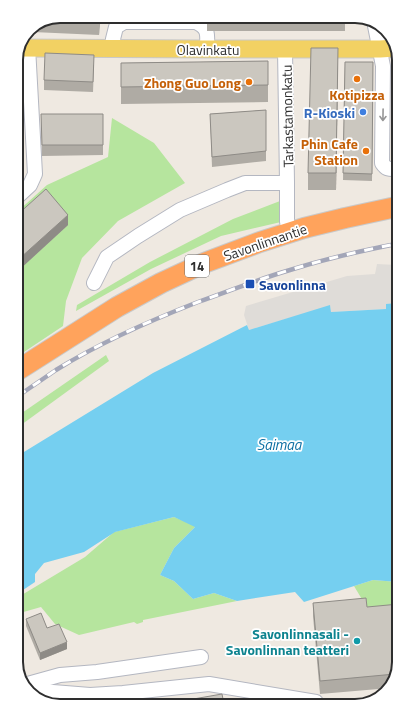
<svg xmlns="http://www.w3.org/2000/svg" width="415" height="722" font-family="'Titillium Web',sans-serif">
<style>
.green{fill:#b6e59e}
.plaza{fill:#dfdcd8}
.water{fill:#75cff0}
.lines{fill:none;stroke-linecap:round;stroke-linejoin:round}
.minor-casing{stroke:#b4b7c1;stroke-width:16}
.major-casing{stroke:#c9c9c9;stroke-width:19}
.highway-casing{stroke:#c9c9c9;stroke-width:22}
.minor{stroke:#fff;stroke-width:14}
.major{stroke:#f2d163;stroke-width:17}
.highway{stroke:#ffa35c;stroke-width:20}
.rail-casing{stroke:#a3a6b8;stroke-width:4.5}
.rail{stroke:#fff;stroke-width:3;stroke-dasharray:9;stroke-linecap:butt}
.wall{fill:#afaba4}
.shaded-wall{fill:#8e8b86}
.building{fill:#cbc7bf;stroke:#8e8b86}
.oneway{stroke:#969696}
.food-dot{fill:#e8710a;stroke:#fff;stroke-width:1.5}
.shop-dot{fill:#3f7fe0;stroke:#fff;stroke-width:1.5}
.transit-dot{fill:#1a4fb4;stroke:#fff;stroke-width:1.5}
.culture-dot{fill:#0f9aa8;stroke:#fff;stroke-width:1.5}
.labels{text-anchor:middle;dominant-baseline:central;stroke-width:3.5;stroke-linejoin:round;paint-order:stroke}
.shield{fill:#fff;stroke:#6d6d6d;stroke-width:1}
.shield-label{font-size:13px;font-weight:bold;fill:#2e2e2e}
.street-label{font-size:14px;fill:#2e2e2e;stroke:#fff}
.food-label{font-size:14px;font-weight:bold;fill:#c56008;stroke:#fff;text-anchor:end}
.shop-label{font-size:14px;font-weight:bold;fill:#366cbe;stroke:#fff;text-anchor:end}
.transit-label{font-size:14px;font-weight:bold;fill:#164399;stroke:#fff;text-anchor:start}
.culture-label{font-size:14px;font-weight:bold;fill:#0d838f;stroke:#fff;text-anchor:end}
.water-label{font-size:15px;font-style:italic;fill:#0d6fa3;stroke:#fff}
.rim{fill:none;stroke:#2e2e2e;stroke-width:2}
</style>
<rect width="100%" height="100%" fill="#efe9e1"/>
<g class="green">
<polygon points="112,118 154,143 185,183 118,221 82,258 66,301 63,326 18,356 17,212 47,185 108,157"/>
<polygon points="280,201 281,222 221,236 151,269 76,311 77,305 150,262 233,219"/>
<polygon points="106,355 109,361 21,425 19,430 19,415"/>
<polygon points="174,517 196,526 174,548 160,575 174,581 193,599 214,593 237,601 143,620 143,622 137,624 134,622 79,635 55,624 41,607 20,613 20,596 85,557 114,532"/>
<polygon points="373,580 398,582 399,610 377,611 366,606 354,586"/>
</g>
<polygon class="plaza" points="377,264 396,265 396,303 387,304 387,309 331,312 330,306 249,330 244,315 246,306 347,276 375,274"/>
<polygon class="water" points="396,303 398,582 373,580 304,602 295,592 237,601 214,593 193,599 174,581 160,575 174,548 195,527 174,517 115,532 84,552 44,563 35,574 35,582 20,592 19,455 153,373 247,325 249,330 330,305 331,312 386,309 386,304"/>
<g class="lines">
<defs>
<g id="minor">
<path d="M374,21L383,66L382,163C386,169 388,169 395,169"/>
<path d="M112,48L113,39L116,27L124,22H196C210,29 207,35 207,49"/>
<polyline points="285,49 287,183 287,222"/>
<polyline points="17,197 30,185 35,174 28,47"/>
<polyline points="94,283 107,257 138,236 180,210 227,190 245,183 287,183"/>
<polyline points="24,685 60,675 97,672 201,657"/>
<polyline points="28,690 90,695 123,693 209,684 316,702"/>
</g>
<polyline id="major" points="20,48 207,49 380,49 395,48"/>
<polyline id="highway" points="18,370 117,307 161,283 204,263 260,242 304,228 345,218 396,207"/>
</defs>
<use href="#minor" class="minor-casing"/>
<use href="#major" class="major-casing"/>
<use href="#highway" class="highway-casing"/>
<use href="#minor" class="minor"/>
<use href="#major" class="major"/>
<use href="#highway" class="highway"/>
<defs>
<path id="rail" d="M18,396C31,387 43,379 56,370C101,342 149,321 198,302C229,291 259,279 290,270C325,259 360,251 396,244"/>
</defs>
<use href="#rail" class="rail-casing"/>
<use href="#rail" class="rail"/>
</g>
<g class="wall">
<polygon points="60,16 100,16 99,35 33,32 33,27"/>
<rect x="207" y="16" width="138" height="15"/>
<polygon points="268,61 268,102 121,104 121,63"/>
<polygon points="345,62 373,62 372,181 343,180"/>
<polygon points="94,65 93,92 44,90 44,80"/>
<polygon points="338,65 336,190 308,190 308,173"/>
<polygon points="266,110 266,161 212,167 210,114"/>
<polygon points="41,114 103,114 103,155 42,156"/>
<polygon points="17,215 68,225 19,270 18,268"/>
<polygon points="313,603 367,607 399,662 392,686 390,688 320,694 313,616"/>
<polygon points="26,619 47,628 67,649 40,660 26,626"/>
</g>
<g class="shaded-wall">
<polygon points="99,16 100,16 99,35"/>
<polygon points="338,48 338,65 336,190 336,173"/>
<polygon points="68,215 68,225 19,270 19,259"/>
<polygon points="67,642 67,649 40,660 40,653"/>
</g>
<g class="building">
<polygon points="60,16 99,16 99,22 50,20"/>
<rect x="207" y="16" width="138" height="2"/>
<polygon points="311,48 338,48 336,173 308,173"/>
<polygon points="45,53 94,55 93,82 44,80"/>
<polygon points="268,61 268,85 121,87 121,63"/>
<polygon points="345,62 373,62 372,174 343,173"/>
<polygon points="266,110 266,151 212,157 210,114"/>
<polygon points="41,114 103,114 103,145 42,145"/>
<polygon points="46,189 68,215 19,259 17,258 17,215"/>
<polygon points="366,598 367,607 399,604 399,662 395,674 320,681 313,603"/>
<polygon points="41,613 47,628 59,624 67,642 40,653 26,619"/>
<polygon points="222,694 224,704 159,705"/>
<polygon points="262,701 262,703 249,703"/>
</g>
<defs><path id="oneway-shaft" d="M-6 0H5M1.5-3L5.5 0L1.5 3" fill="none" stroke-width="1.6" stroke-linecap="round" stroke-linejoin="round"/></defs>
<use class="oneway" href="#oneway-shaft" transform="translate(383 115) rotate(91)"/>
<g class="food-dot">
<circle cx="357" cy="79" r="4"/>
<circle cx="249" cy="82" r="4"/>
<circle cx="366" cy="151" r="4"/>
</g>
<circle class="shop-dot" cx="363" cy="112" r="4"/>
<rect class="transit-dot" x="245" y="279" width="10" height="10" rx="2"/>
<circle class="culture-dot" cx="357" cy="641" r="4"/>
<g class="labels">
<rect class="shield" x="185" y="255" width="24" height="22" rx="3"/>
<g class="shield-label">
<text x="197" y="266">14</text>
</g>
<g class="street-label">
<text x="208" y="49">Olavinkatu</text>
<text transform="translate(287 116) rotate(-91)">Tarkastamonkatu</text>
<text transform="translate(265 242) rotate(-19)">Savonlinnantie</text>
</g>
<g class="food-label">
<text x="241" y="82">Zhong Guo Long</text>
<text x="357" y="94" text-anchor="middle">Kotipizza</text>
<text x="358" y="143">Phin Cafe<tspan x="358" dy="16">Station</tspan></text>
</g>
<g class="shop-label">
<text x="355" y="112">R-Kioski</text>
</g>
<g class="transit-label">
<text x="259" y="284">Savonlinna</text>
</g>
<g class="culture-label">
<text x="349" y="633">Savonlinnasali -<tspan x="349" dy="16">Savonlinnan teatteri</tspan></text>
</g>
<g class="water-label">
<text x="279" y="444">Saimaa</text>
</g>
</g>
<path d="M0 0H415V722H0ZM60 23H355A37 37 0 0 1 392 60V662A37 37 0 0 1 355 699H60A37 37 0 0 1 23 662V60A37 37 0 0 1 60 23Z" fill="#fff" fill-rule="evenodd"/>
<path class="rim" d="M60 23H355A37 37 0 0 1 392 60V662A37 37 0 0 1 355 699H60A37 37 0 0 1 23 662V60A37 37 0 0 1 60 23Z"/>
</svg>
